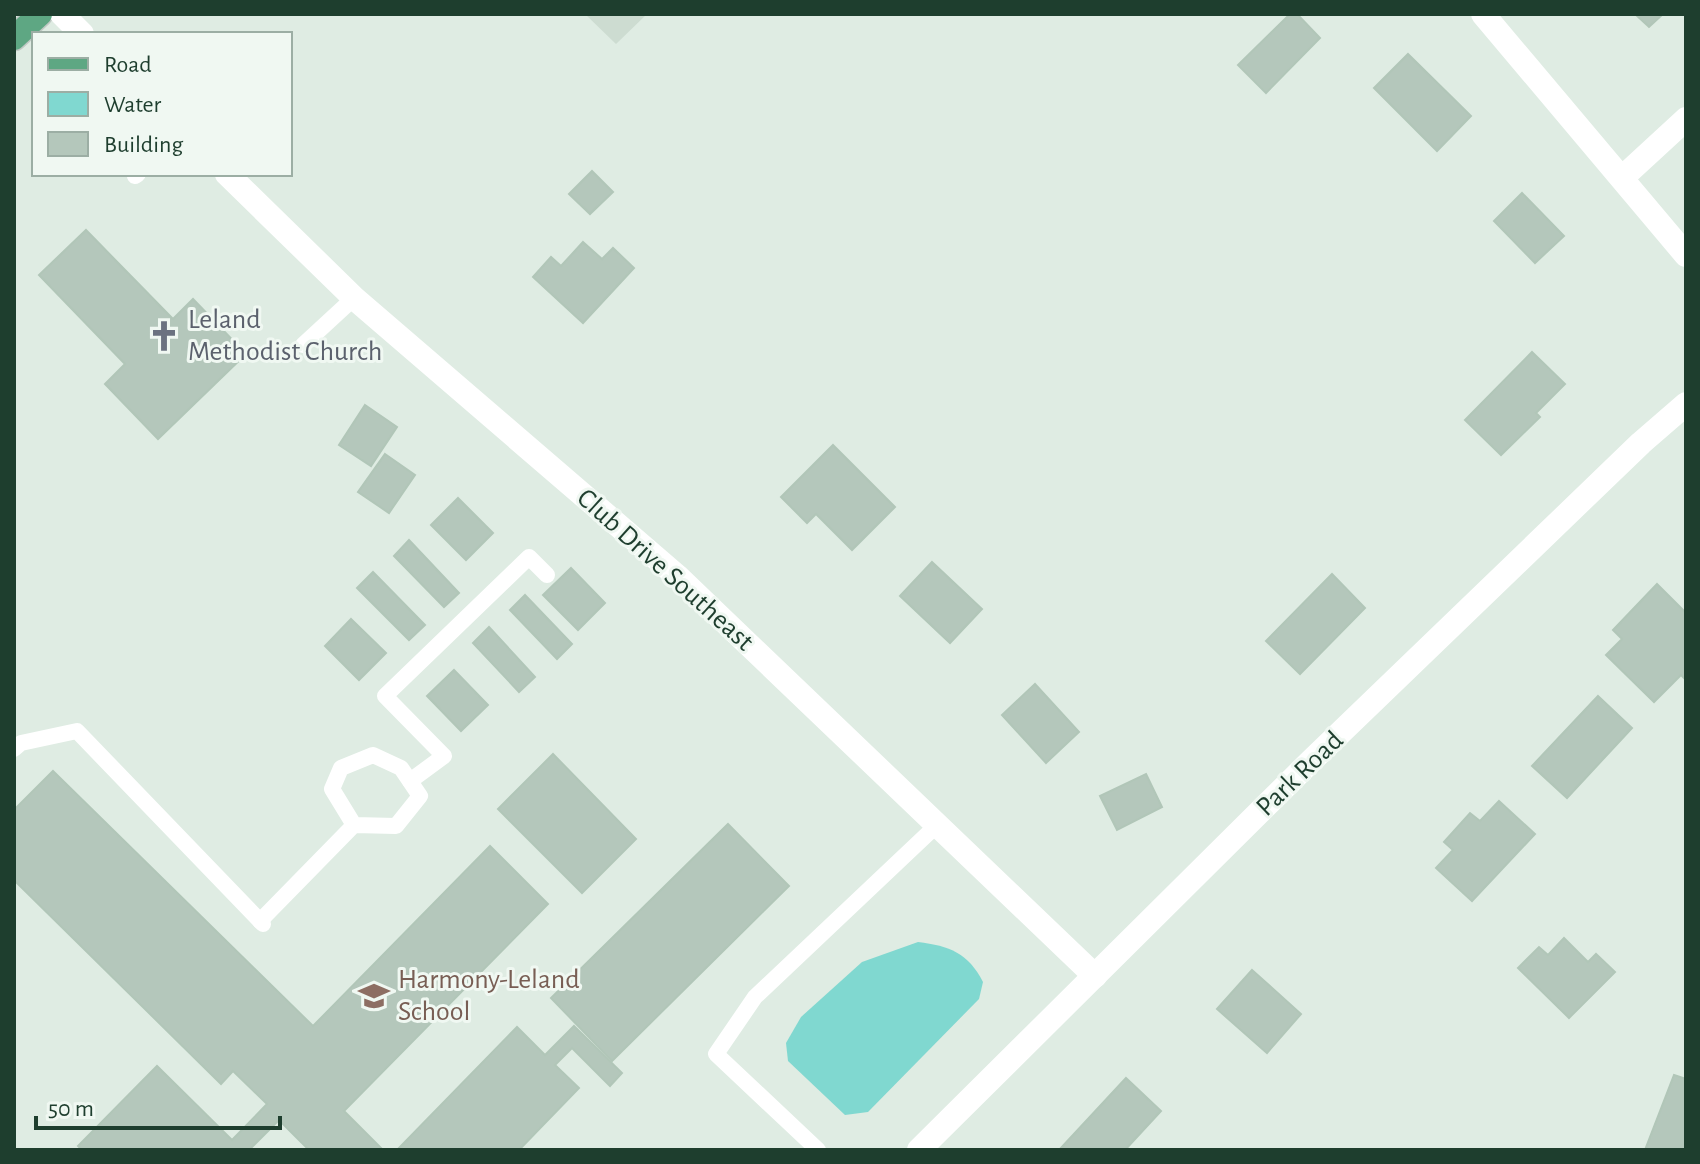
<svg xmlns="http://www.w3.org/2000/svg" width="1700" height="1164" font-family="'Alegreya Sans',sans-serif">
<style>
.built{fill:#cddcd1}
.water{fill:#80d8d0}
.building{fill:#b4c7bb;stroke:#b1c6b8;stroke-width:2}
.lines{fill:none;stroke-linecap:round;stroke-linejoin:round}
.primary-casing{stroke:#c0c9c4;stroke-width:27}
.service{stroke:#fff;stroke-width:16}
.minor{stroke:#fff;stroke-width:24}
.primary{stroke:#5ea783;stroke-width:24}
.labels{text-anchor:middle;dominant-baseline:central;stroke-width:6;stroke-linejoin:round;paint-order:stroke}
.worship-label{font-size:28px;fill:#5b616d;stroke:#f0f8f2;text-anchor:start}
.street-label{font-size:28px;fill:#1e3e2e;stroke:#f0f8f2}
.education-label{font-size:28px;fill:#785e54;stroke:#f0f8f2;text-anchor:start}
</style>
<rect width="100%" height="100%" fill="#dfece3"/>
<polygon class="built" points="585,14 647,14 616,44"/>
<path class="water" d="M918,942C950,946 968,953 983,982L979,999L868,1112L845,1115L788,1061L786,1043L801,1017L862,962Z"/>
<g class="building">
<polygon points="1290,14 1297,14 1320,38 1266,93 1238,65"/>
<polygon points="1635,14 1663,14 1649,27"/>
<polygon points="1408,54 1471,116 1437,151 1374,88"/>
<polygon points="592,171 613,192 590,214 569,194"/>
<polygon points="1522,193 1564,236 1535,263 1494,221"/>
<polygon points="86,230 173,319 193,299 246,354 158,439 105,384 125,364 39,275"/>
<polygon points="583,242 602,259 613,248 634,268 583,323 533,277 551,257 561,266"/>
<polygon points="1532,352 1565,384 1536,413 1540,417 1501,455 1465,420"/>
<polygon points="365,405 397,427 371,466 339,445"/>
<polygon points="833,445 895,507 852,550 816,514 807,523 781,497"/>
<polygon points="385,454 415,475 389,513 358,492"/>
<polygon points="458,498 493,533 466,560 431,525"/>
<polygon points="409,540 459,593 444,607 394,556"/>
<polygon points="932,562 982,609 950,643 900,596"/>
<polygon points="571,568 605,603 578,630 543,595"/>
<polygon points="373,572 425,625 409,640 357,588"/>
<polygon points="1332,574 1365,608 1300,674 1266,641"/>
<polygon points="1657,584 1686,613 1686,680 1681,675 1654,702 1606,655 1622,639 1613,630"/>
<polygon points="525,595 572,644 557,659 510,610"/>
<polygon points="351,619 386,653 359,680 325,646"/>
<polygon points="489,627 535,677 519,692 473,643"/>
<polygon points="454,670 488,705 461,731 427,696"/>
<polygon points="1035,684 1079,732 1046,763 1002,715"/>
<polygon points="1598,696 1632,728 1567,798 1532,766"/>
<polygon points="553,754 636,839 582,893 498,809"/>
<polygon points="53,771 313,1026 490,846 548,904 344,1111 383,1150 309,1150 279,1120 249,1150 82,1150 78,1146 157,1066 232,1140 267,1104 233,1071 221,1084 14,880 14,810"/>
<polygon points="1146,774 1162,807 1117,830 1100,796"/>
<polygon points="1499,801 1535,834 1472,901 1436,868 1453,850 1444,842 1470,813 1480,821"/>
<polygon points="728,824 789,886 612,1061 551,998"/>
<polygon points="1564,938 1588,962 1596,954 1615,972 1569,1018 1518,968 1539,947 1548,955"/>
<polygon points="1252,970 1301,1014 1267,1053 1217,1009"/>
<polygon points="574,1026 622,1073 610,1086 572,1048 555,1065 579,1088 519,1150 397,1150 517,1027 545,1055"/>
<polygon points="1674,1075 1686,1079 1686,1150 1645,1150"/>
<polygon points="1126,1078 1161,1111 1125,1150 1059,1150"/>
</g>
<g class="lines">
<defs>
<polyline id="primary" points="14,38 40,14"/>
</defs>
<use href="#primary" class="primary-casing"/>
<g class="service">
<polyline points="135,176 138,174"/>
<polyline points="303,345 354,298"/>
<polyline points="14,749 21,743 77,731 263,924"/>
<polyline points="410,781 444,756 385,696 529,557 547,575"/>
<polyline points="260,921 354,825 332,789 341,768 373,755 401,768 420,796 396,826 354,825"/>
<polyline points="818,1150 716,1054 755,997 937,825"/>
</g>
<g class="minor">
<polyline points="62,14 82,34"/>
<polyline points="1483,14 1686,255"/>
<polyline points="227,174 354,298 677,576 1095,976"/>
<polyline points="1623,177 1686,119"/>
<polyline points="919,1150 1311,761 1641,443 1686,404"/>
</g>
<use href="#primary" class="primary"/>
</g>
<defs>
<symbol id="church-bare" viewBox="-9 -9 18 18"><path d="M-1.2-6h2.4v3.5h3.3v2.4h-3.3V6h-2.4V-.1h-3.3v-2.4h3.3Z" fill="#6b7280" stroke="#f0f8f2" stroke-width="2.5" paint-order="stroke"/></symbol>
<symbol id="school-bare" viewBox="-9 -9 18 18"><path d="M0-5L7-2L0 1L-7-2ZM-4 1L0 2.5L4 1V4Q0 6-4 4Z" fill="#8d6e63" stroke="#f0f8f2" stroke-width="2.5" paint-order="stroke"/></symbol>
</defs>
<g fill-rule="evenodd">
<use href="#church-bare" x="142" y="314" width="44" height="44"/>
<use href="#school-bare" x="352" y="974" width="44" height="44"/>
</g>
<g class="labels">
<g class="worship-label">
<text x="188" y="320">Leland<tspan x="188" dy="32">Methodist Church</tspan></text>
</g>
<g class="street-label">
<text transform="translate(665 570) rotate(42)">Club Drive Southeast</text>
<text transform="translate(1300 774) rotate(-44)">Park Road</text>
</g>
<g class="education-label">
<text x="398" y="980">Harmony-Leland<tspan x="398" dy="32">School</tspan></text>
</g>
</g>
<rect width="1700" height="1164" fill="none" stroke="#1e3e2e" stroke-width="32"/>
<rect x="32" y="32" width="260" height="144" fill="#f0f8f2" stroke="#9caea4" stroke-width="2"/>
<rect x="48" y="58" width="40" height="12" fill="#5ea783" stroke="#9caea4" stroke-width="2"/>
<text x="104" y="72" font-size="24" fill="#1e3e2e">Road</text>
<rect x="48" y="92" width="40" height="24" fill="#80d8d0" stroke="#9caea4" stroke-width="2"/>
<text x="104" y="112" font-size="24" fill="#1e3e2e">Water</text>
<rect x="48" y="132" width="40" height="24" fill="#b4c7bb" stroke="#9caea4" stroke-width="2"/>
<text x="104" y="152" font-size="24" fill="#1e3e2e">Building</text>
<path d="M36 1116v12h244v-12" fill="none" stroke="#1e3e2e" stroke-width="4"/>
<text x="48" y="1116" font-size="24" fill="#1e3e2e" stroke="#f0f8f2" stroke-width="6" paint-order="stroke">50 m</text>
</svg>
